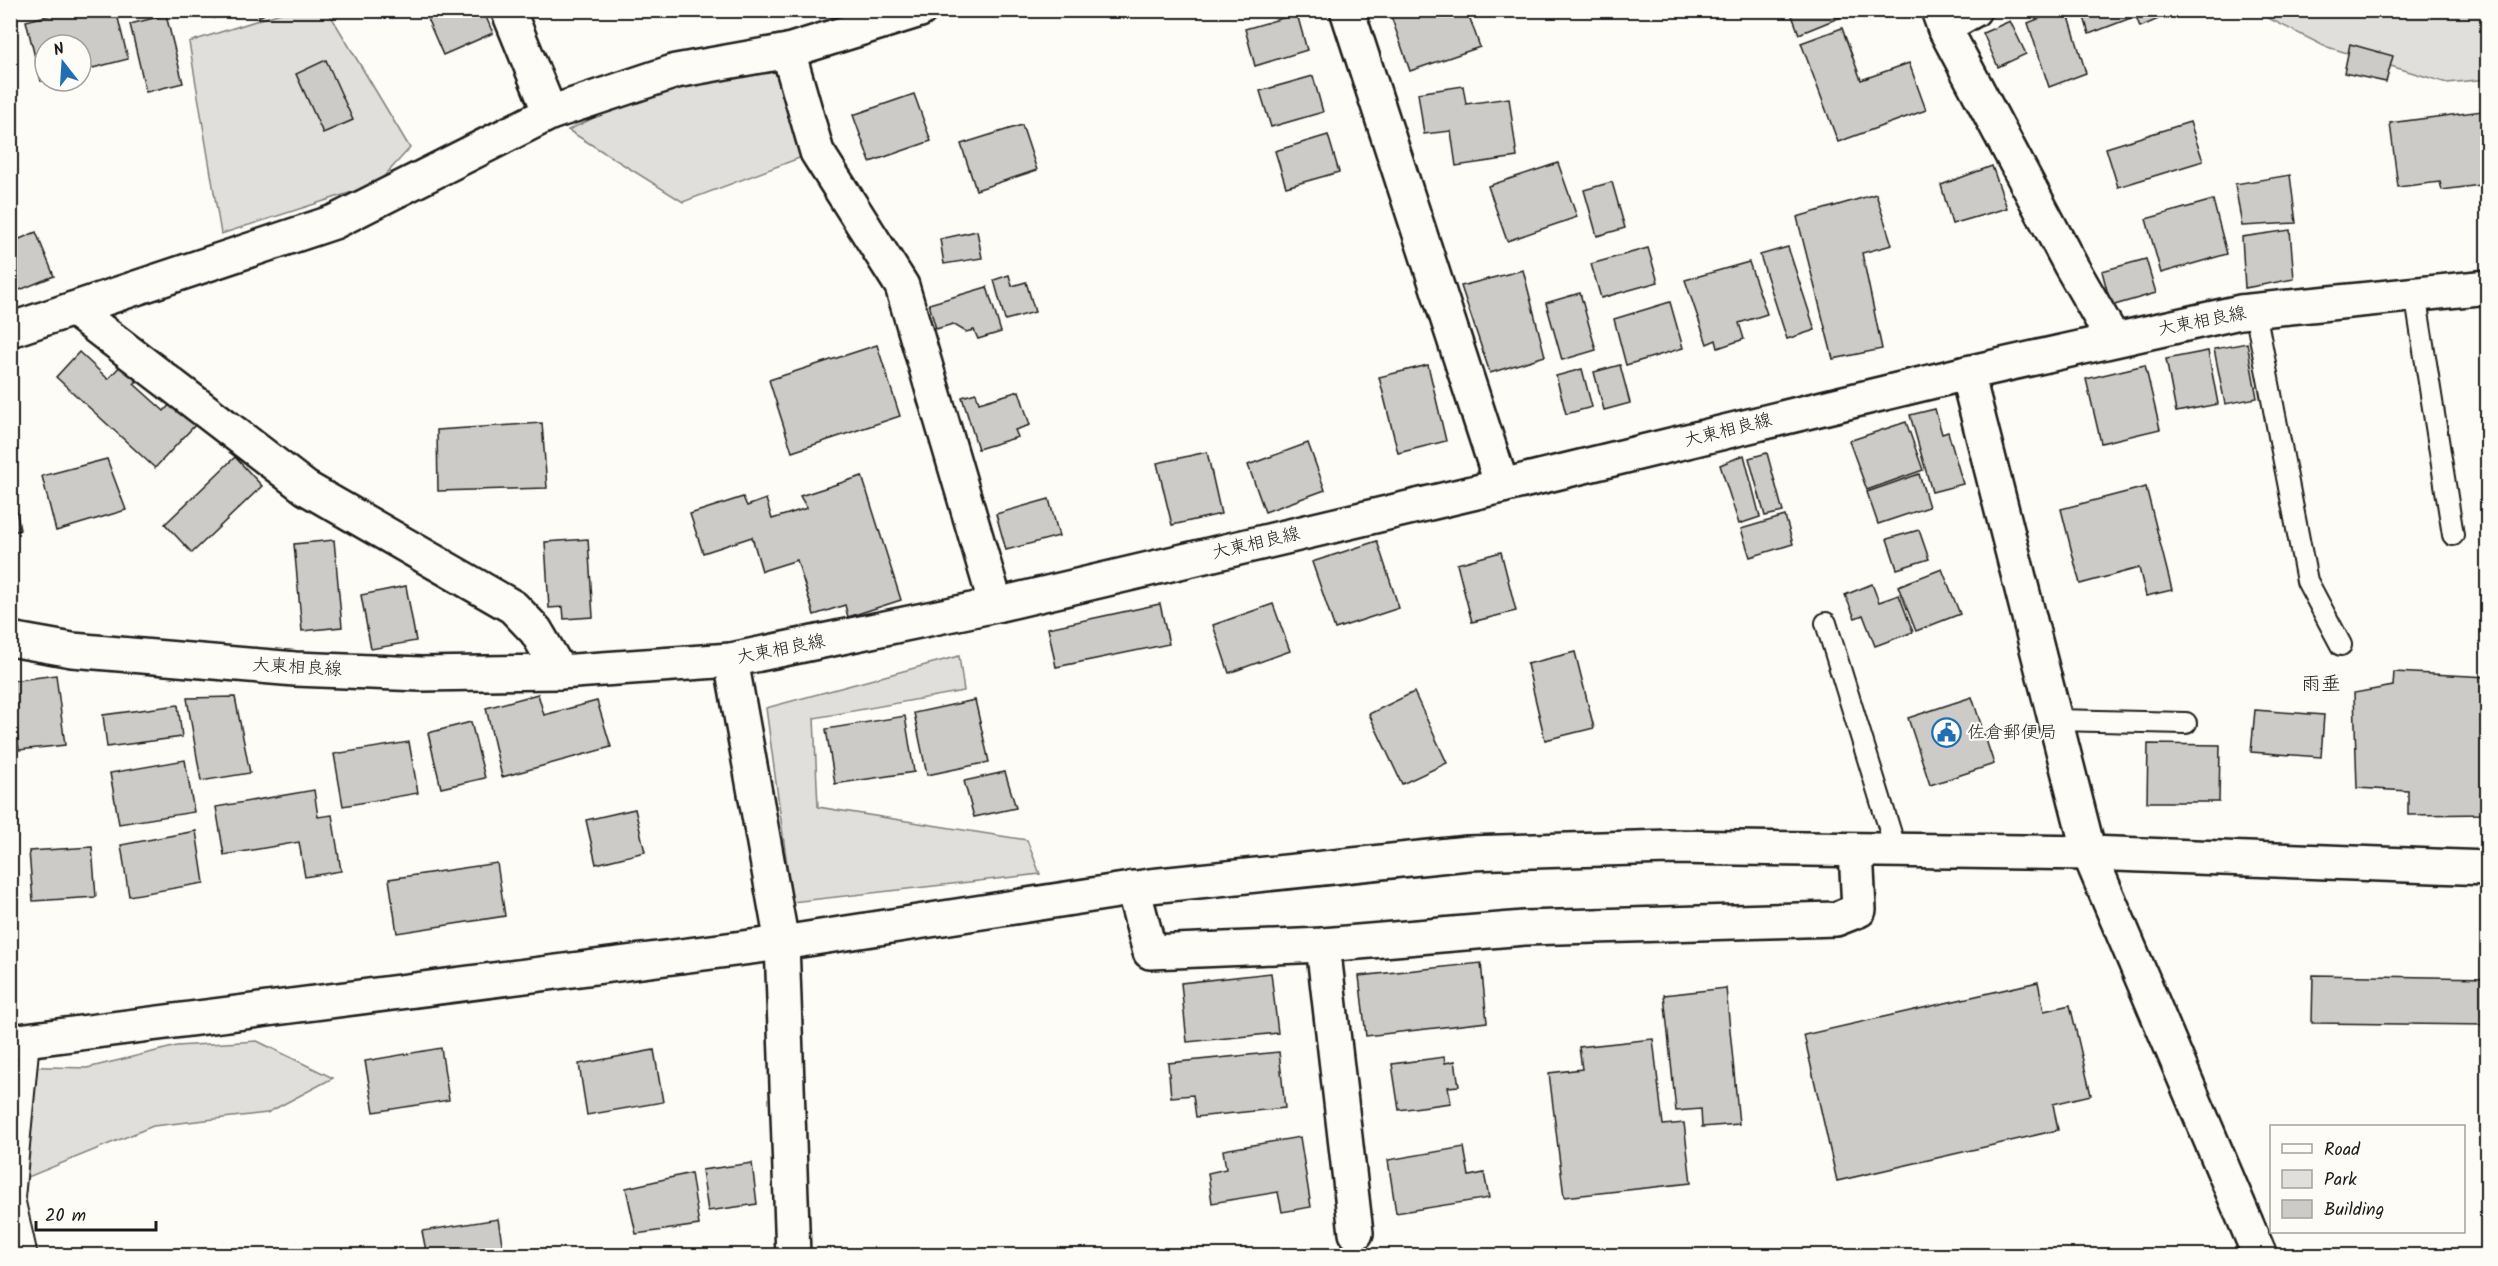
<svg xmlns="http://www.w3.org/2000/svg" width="2498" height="1266" font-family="Kalam,'Klee One',sans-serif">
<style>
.green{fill:#e0dfdb;stroke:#7e7e7c;stroke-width:1.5}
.building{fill:#cccbc8;stroke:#1c1c1c;stroke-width:1.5}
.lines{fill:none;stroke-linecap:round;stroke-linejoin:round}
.service-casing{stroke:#1c1c1c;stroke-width:24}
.minor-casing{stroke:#1c1c1c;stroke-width:38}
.tertiary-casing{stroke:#1c1c1c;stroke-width:38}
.secondary-casing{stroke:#1c1c1c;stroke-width:38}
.service{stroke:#fdfcf7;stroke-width:20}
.minor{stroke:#fdfcf7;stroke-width:33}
.tertiary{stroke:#fdfcf7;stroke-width:33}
.secondary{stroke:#fdfcf7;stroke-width:33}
.labels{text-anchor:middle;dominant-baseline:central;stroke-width:4.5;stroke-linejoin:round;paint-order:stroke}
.street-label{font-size:18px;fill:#1c1c1c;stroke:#fdfcf7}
.poi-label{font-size:18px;fill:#1c1c1c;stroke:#fdfcf7;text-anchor:start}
.neighbourhood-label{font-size:20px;fill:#1c1c1c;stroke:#fdfcf7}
</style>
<rect width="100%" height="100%" fill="#fdfcf7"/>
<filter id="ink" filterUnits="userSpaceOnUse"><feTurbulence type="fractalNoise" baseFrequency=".0167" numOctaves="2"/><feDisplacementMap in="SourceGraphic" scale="12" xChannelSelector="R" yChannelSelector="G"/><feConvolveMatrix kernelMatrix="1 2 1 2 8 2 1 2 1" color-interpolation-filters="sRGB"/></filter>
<g filter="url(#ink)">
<g class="green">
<polygon points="287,11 328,11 410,148 377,184 221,234 189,42"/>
<polygon points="2254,11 2487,11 2487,79 2447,83 2324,46"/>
<polygon points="784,69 802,157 683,202 568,130 660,87"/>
<polygon points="959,656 964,691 814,718 818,807 1027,840 1040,874 792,902 766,708"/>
<polygon points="257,1041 333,1078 267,1113 153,1126 11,1184 11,1066 87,1068 177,1046"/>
</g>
<g class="building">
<polygon points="71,10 116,10 128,59 81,71 81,45 45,45 45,80 41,81 26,21"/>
<polygon points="210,10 230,10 214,18"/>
<polygon points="256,10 272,10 259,17"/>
<polygon points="444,10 483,10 493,33 443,55 427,18"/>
<polygon points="1102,10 1130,10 1105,18"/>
<polygon points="1406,10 1467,10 1480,47 1410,71 1391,16"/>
<polygon points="1790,10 1858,10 1799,34"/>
<polygon points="2060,10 2067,10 2086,73 2049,87 2028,23"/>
<polygon points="2082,10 2163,10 2165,16 2140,27 2136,16 2089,34"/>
<polygon points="1297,14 1307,50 1255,66 1245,29"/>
<polygon points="166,15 183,83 146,92 130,24"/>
<polygon points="2010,21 2026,54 1998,67 1983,33"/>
<polygon points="1842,28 1861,80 1909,63 1926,110 1838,142 1801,43"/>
<polygon points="2350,44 2393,56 2386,82 2344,73"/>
<polygon points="326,60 353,120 323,133 296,74"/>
<polygon points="1313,76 1323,112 1271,127 1260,91"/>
<polygon points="1463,86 1466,104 1509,98 1517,157 1456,166 1451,131 1424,134 1418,93"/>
<polygon points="914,94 931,141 870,162 853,115"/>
<polygon points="2482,111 2488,151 2488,184 2442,190 2440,182 2398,187 2390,123"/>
<polygon points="2190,122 2203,161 2118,187 2106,148"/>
<polygon points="1022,125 1037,170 976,190 961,144"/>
<polygon points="1328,135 1339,172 1286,187 1275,151"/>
<polygon points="1558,163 1577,217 1507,241 1488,186"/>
<polygon points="1992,166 2007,208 1952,224 1941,185"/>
<polygon points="2290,175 2296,223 2242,226 2235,184"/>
<polygon points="1612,182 1625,228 1597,236 1584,190"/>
<polygon points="1876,194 1892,245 1862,253 1882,349 1833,359 1797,217"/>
<polygon points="2213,200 2227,254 2161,273 2146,219"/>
<polygon points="2290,230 2294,279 2245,288 2242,237"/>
<polygon points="977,231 982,258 944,264 940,239"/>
<polygon points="36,232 54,276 10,294 10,243"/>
<polygon points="1788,247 1815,330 1787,339 1760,255"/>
<polygon points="1648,248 1658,282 1601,298 1591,264"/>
<polygon points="2146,259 2156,293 2111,306 2102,271"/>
<polygon points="1749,262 1767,314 1739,323 1744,339 1718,348 1716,340 1707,344 1685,280"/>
<polygon points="1523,270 1545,356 1490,373 1461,286"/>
<polygon points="1009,275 1012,286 1026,282 1035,312 1005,320 994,280"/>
<polygon points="987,287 1001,332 978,339 974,330 966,332 953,324 936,329 929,304"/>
<polygon points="1580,293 1596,350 1562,360 1546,303"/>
<polygon points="1670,302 1683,348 1626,365 1614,319"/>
<polygon points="2247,343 2257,398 2225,404 2214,349"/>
<polygon points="877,345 900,416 792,452 769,380"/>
<polygon points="2208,351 2218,404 2176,412 2166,359"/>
<polygon points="79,352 108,379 125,361 142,376 134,384 164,411 172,402 196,424 155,468 56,377"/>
<polygon points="1428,365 1446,441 1398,453 1379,377"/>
<polygon points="1620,365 1630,403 1604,410 1594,372"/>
<polygon points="2145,365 2160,429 2101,443 2086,379"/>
<polygon points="1582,369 1592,407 1566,414 1556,376"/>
<polygon points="1019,391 1030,425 1015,430 1018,437 978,449 962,397 976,393 979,403"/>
<polygon points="1935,409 1942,434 1948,432 1963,484 1932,492 1910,415"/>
<polygon points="1906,422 1923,470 1867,490 1849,441"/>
<polygon points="542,423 547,488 438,491 437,430"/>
<polygon points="1308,443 1325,490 1265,512 1248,465"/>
<polygon points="1207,452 1221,514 1172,525 1157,463"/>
<polygon points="1767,453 1783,512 1765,516 1749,458"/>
<polygon points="1744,455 1760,517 1739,524 1720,465"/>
<polygon points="235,457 262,486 192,553 165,524"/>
<polygon points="107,459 126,510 56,531 42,476"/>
<polygon points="1919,474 1929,507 1878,524 1867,492"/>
<polygon points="862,476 901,600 848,617 845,605 814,615 797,560 762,571 752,537 703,553 690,514 743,497 747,506 766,499 772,519 807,508 800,496"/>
<polygon points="2146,487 2172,590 2146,596 2139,568 2080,584 2061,509"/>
<polygon points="14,498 20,530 10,533 10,499"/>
<polygon points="1049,499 1059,536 1006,550 996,514"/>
<polygon points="1785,516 1793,544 1750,557 1741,529"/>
<polygon points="1919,530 1929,559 1897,569 1887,539"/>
<polygon points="588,539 593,617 564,619 563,607 549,608 545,542"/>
<polygon points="334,540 342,627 302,631 294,544"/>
<polygon points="1377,541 1399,608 1335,629 1312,562"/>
<polygon points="1501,552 1516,611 1472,622 1457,564"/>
<polygon points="1942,569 1960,614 1916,631 1898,586"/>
<polygon points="1872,584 1879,602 1899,595 1913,632 1875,646 1863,615 1855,618 1845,595"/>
<polygon points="406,586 416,641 371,649 361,595"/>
<polygon points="1160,604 1169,644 1056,667 1048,628"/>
<polygon points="1273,604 1290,651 1229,673 1213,625"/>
<polygon points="1575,652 1594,728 1545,740 1527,664"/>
<polygon points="2394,672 2488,677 2488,814 2408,815 2408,791 2357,788 2354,693 2393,686"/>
<polygon points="56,675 65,745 19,750 11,681"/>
<polygon points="1414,692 1447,763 1402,784 1369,714"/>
<polygon points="538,694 544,715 597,701 611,747 502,777 486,708"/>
<polygon points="235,697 250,773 201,781 187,698"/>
<polygon points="1972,697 1994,764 1930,785 1908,718"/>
<polygon points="975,700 989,762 927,775 914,713"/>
<polygon points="178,705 182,737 107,747 103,715"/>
<polygon points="2255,710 2324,715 2321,757 2251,752"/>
<polygon points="905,716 914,772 835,784 826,729"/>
<polygon points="471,722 485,778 441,788 428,733"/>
<polygon points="409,742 418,793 343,806 334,754"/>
<polygon points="2148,744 2220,745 2219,802 2147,802"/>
<polygon points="185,760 194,812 119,824 110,773"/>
<polygon points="1005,772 1016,808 974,817 964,781"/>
<polygon points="314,790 318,817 332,815 341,871 305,877 299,842 224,855 216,807"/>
<polygon points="635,809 645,852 596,864 586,820"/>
<polygon points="196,831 204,883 129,896 121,845"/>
<polygon points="92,847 96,897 33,901 29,851"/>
<polygon points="497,863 505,916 397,933 389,879"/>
<polygon points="1481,963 1487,1022 1366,1036 1359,976"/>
<polygon points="1271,973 1278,1033 1187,1042 1181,983"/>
<polygon points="2313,975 2488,978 2488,1025 2312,1023"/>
<polygon points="2038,982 2044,1011 2070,1005 2091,1095 2053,1104 2058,1130 1837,1181 1804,1035"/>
<polygon points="1726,988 1739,1124 1702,1127 1701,1109 1676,1111 1664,995"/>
<polygon points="1653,1039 1663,1125 1684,1123 1691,1183 1564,1197 1549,1073 1582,1069 1579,1047"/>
<polygon points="441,1048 449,1100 374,1112 365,1061"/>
<polygon points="654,1050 663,1102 587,1115 579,1064"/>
<polygon points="1279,1052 1285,1108 1196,1117 1193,1095 1171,1097 1168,1063"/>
<polygon points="1444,1057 1445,1063 1455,1061 1459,1086 1448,1087 1451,1103 1399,1110 1392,1064"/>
<polygon points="1300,1137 1311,1207 1282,1212 1278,1192 1212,1203 1208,1173 1226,1169 1223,1150"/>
<polygon points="1464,1147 1469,1176 1484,1173 1489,1198 1396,1213 1388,1160"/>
<polygon points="752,1163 757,1204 708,1211 702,1170"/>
<polygon points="691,1173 699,1225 636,1234 626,1188"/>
<polygon points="498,1219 504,1256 427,1256 422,1231"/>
</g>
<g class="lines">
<defs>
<g id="service">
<polyline points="2415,293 2453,535"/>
<polyline points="2255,311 2307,581 2341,645"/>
<polyline points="1826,623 1896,850"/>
<polyline points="2055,720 2186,723"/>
<polyline points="27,1256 14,1198 29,1040"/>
</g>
<g id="minor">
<polyline points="508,10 550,113"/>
<polyline points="1347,10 1502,486"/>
<polyline points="1938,10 1944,27 2071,266 2113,339"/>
<polyline points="1944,27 1974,10"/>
<polyline points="788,51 817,152 902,286 996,605"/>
<polyline points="73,309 306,488 513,607 536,631 560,672"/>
<polyline points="10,330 334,222 550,113 676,71 788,51 920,10"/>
<polyline points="1967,373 2089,853 2260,1256"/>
<polyline points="731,660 782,943 793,1256"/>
<polyline points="1133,888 1150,952 1323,945 1524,928 1836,919 1859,910 1856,850"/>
<polyline points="1323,945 1356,1233"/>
</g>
<polyline id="tertiary" points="10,1042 782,943 1150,886 1468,853 1669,847 2089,853 2488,868"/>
<polyline id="secondary" points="10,639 72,650 295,669 421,674 560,672 731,660 996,605 1502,486 1967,373 2240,312 2488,287"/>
</defs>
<use href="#service" class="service-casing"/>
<use href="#minor" class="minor-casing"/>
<use href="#tertiary" class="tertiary-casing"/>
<use href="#secondary" class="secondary-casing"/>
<use href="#service" class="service"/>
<use href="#minor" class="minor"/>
<use href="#tertiary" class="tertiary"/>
<use href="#secondary" class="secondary"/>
</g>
</g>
<defs>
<symbol id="civic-ring" viewBox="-11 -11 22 22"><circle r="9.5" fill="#fdfcf7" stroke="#1f6fb2" stroke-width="1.5"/><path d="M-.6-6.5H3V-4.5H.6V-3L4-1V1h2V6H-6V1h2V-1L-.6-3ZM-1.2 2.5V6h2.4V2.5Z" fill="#1f6fb2"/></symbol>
</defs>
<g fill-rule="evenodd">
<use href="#civic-ring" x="1930" y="716" width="33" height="33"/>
</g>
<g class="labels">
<g class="street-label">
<text transform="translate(2202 322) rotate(-11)">大東相良線</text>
<text transform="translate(1728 431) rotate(-14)">大東相良線</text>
<text transform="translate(1256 544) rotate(-13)">大東相良線</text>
<text transform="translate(781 650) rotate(-11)">大東相良線</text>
<text transform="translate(297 668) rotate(3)">大東相良線</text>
</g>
<g class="poi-label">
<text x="1967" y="733">佐倉郵便局</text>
</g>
<g class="neighbourhood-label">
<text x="2321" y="685">雨垂</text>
</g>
</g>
<rect width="2498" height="1266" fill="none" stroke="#fdfcf7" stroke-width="36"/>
<rect x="18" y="18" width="2462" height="1230" fill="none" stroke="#1c1c1c" stroke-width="2" filter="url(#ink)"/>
<rect x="2270" y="1125" width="195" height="108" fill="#fdfcf7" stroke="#a3a29f" stroke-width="1.5"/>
<rect x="2282" y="1144" width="30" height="9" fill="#fdfcf7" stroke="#a3a29f" stroke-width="1.5"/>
<text x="2324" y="1155" font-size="18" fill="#1c1c1c">Road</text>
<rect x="2282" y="1170" width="30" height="18" fill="#e0dfdb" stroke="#a3a29f" stroke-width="1.5"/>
<text x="2324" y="1185" font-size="18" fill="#1c1c1c">Park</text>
<rect x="2282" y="1200" width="30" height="18" fill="#cccbc8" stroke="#a3a29f" stroke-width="1.5"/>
<text x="2324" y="1215" font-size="18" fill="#1c1c1c">Building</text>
<g transform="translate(63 63) rotate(343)"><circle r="28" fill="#fdfcf7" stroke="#a3a29f" stroke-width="1.5"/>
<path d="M0-4.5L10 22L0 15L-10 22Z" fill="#1f6fb2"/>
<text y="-9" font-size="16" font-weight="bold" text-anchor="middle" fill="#1c1c1c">N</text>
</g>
<path d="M36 1221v9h120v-9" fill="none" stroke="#1c1c1c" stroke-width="3"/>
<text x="45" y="1221" font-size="18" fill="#1c1c1c" stroke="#fdfcf7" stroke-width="4.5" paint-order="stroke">20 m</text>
</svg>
